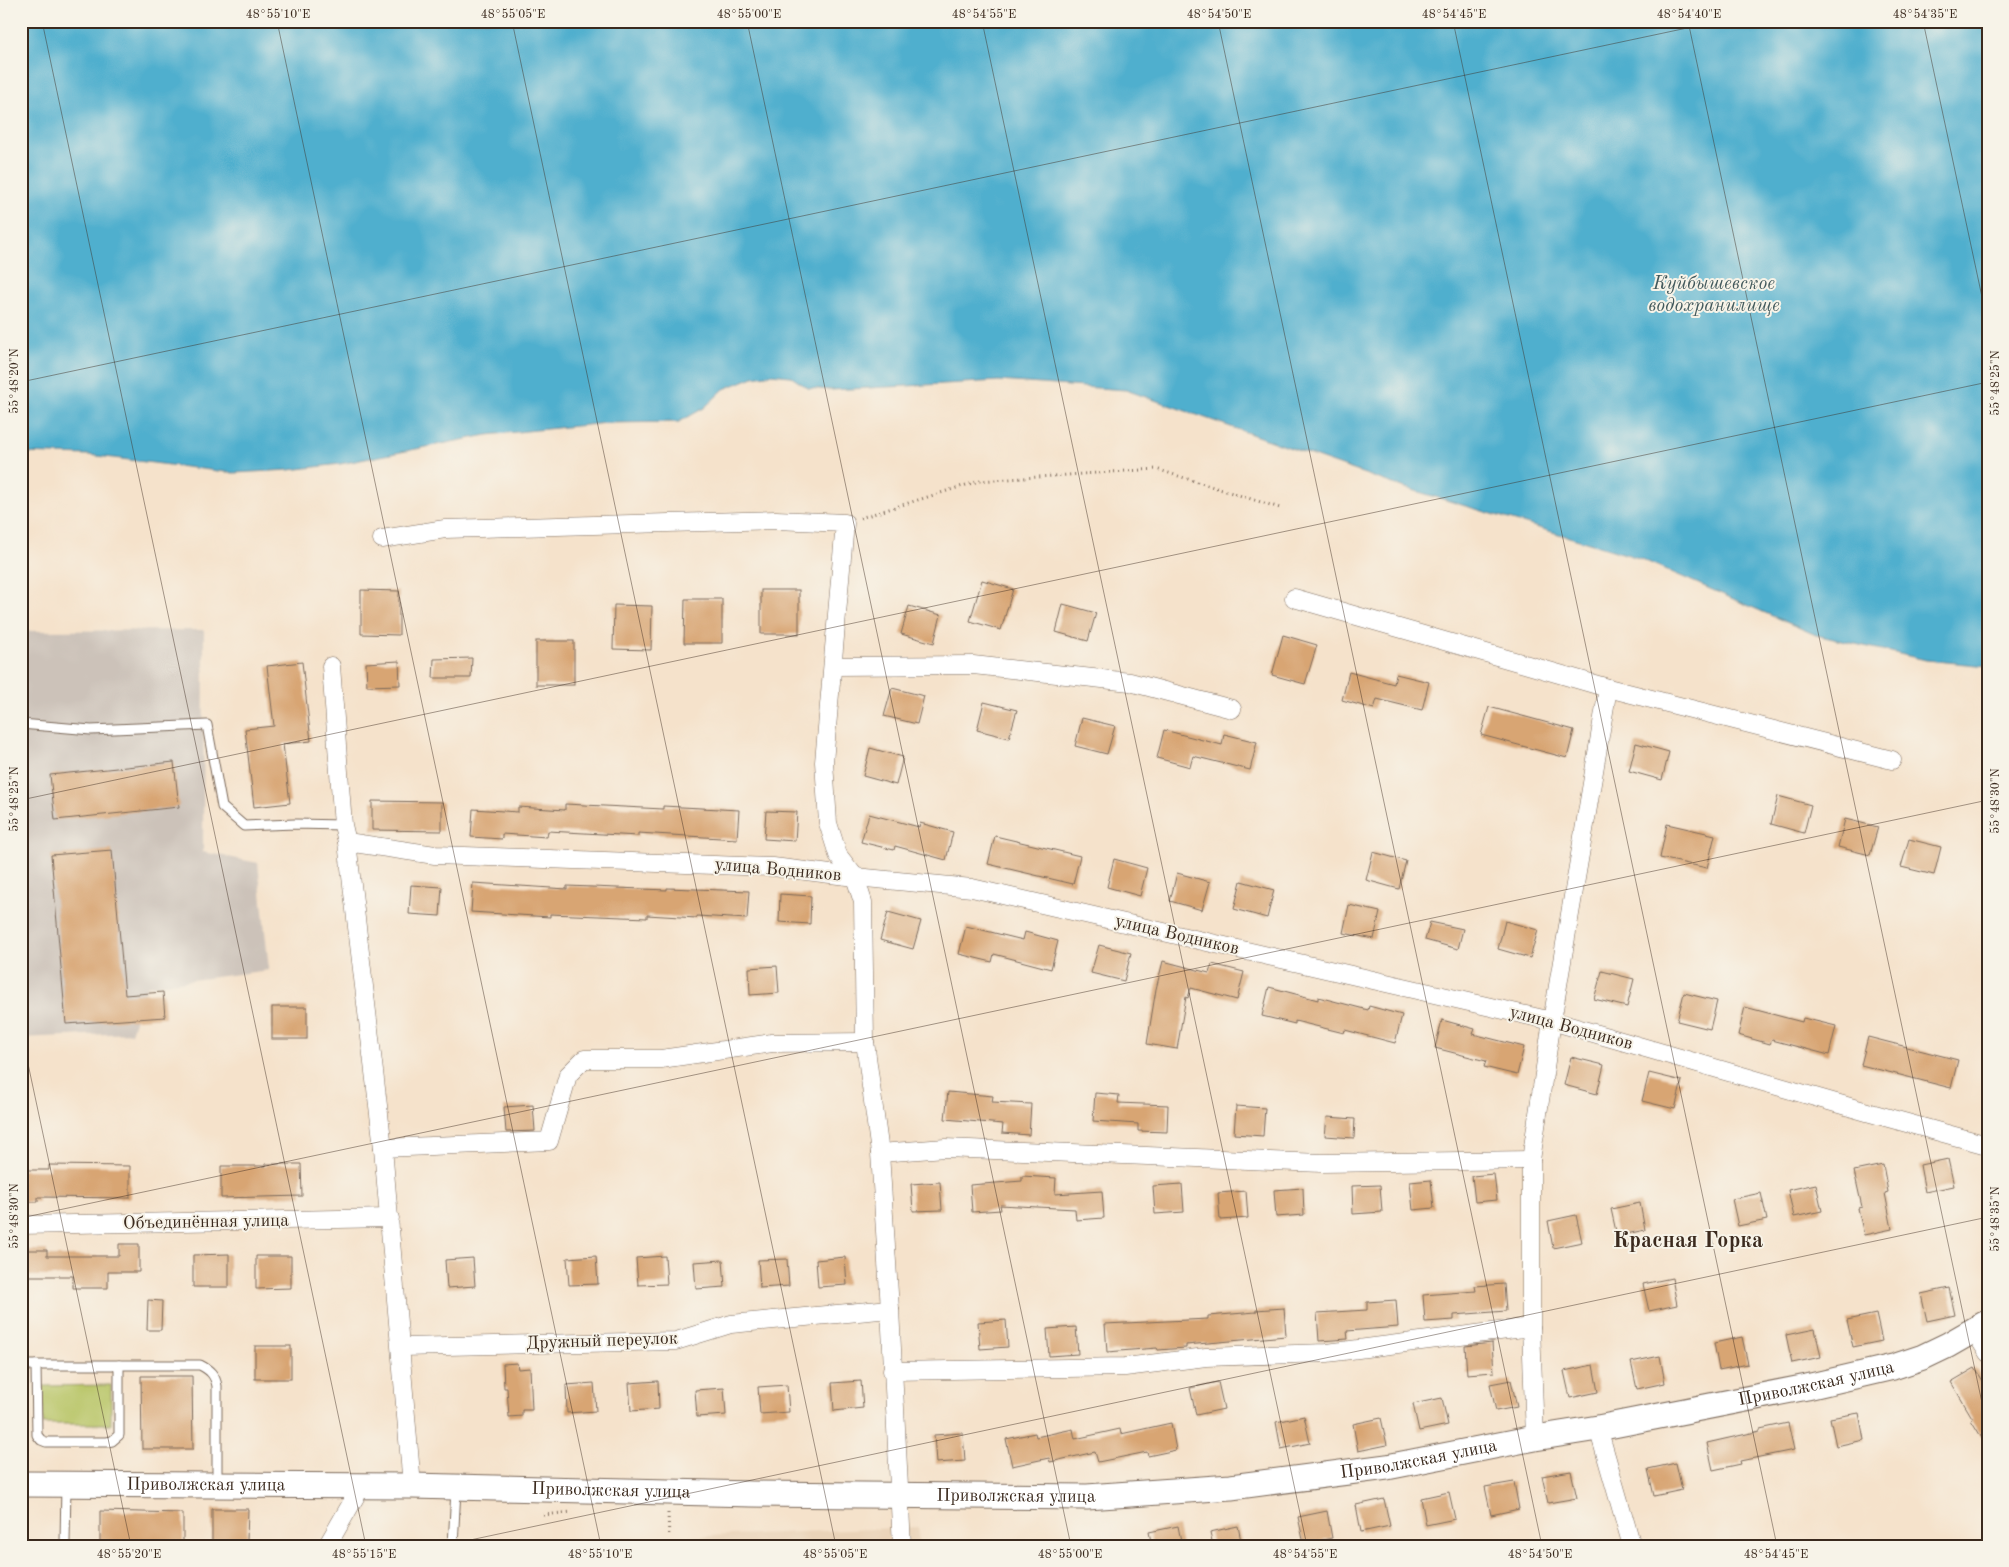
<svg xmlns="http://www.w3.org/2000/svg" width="2009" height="1567" font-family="'Old Standard TT',serif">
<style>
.built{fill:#ead3b8}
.industrial{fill:#ccc2b9}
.green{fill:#b8c566;stroke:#7a7842}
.water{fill:#4fafce;stroke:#456c76}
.building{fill:#d8a573}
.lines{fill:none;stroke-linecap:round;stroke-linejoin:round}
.lane-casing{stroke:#7c6a5b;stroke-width:11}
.street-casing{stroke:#7c6a5b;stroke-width:19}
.secondary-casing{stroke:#7c6a5b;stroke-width:27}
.path{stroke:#7c6a5b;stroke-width:3;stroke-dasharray:1 4;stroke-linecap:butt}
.lane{stroke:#fff;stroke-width:9}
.street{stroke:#fff;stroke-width:18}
.secondary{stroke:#fff;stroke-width:25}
.ticks{fill:none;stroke:#3b2a1e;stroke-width:1;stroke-opacity:0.45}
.labels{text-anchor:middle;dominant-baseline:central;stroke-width:4;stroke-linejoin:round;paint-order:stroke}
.street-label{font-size:18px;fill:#3b2a1e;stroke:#f7f3e8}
.water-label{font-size:19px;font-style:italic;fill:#42595c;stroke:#f7f3e8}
.district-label{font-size:22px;font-weight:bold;fill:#3b2a1e;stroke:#f7f3e8}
.neatline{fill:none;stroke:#3b2a1e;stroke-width:2}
.ticks-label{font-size:12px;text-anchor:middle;fill:#3b2a1e}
</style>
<rect width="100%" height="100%" fill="#f7f3e8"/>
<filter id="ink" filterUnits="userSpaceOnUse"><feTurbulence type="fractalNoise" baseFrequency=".02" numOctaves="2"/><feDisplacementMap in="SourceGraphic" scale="10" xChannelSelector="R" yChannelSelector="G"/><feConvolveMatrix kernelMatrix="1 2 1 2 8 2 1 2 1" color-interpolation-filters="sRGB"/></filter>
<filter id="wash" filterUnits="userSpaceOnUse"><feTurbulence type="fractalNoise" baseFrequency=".0096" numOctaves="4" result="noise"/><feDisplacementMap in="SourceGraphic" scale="20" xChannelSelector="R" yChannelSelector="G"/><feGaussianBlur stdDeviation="1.12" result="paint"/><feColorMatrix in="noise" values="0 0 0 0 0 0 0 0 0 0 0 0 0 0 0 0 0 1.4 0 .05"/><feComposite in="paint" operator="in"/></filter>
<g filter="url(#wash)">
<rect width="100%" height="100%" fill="#f5e2cb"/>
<polygon class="built" points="919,1527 918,1546 565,1546 566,1542"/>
<polygon class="industrial" points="204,630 203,852 258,863 269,970 147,986 131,1033 21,1038 21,631"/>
<polygon class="green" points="111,1385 111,1424 43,1424 43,1386"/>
<polygon class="water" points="21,21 740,21 802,26 822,21 1988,21 1988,666 1926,660 1816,635 1639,558 1399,486 1126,390 999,381 831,390 808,388 790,376 772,374 753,377 724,389 704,408 679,422 606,423 487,435 340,464 289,470 234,473 89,455 21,453"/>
<g id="blocks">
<g class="building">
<polygon points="982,580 1013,589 1001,630 970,621"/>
<polygon points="361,590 399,591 399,635 361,634"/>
<rect x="761" y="590" width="38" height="44"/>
<polygon points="685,599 722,599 722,643 684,643"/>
<polygon points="1063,604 1096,613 1088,641 1056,632"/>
<polygon points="614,605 652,606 651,650 613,649"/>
<polygon points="909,606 941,615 934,643 901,634"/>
<polygon points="1283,635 1317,645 1305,684 1272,675"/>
<rect x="536" y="641" width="38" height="44"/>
<polygon points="472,658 471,678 433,678 434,659"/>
<polygon points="399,661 400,685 367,686 366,663"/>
<polygon points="302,662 311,741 283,744 290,803 254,807 245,729 274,726 267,666"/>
<polygon points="1349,672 1394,684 1396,674 1429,682 1422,710 1377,699 1374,709 1342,700"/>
<polygon points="892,688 924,696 917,724 884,716"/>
<polygon points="984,702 1017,710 1009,738 977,730"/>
<polygon points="1489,707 1574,730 1567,758 1481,735"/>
<polygon points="1082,718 1115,726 1107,754 1075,746"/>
<polygon points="1164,730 1222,745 1224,734 1257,742 1250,770 1193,756 1190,767 1157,758"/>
<polygon points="1636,743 1669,752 1662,780 1629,771"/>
<polygon points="870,748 903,757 896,785 863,776"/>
<polygon points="174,762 179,807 55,820 50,775"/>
<polygon points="1778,796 1811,805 1804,833 1771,824"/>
<polygon points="372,801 442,802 442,831 372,830"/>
<polygon points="565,804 663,809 663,806 739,810 737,839 638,833 638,836 548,831 547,837 502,834 502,839 471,837 473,809 518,812 518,807 565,810"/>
<polygon points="766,811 797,812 795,841 764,839"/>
<polygon points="869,814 919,827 920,823 953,832 946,860 895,846 894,850 861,842"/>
<polygon points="1845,819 1878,827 1870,855 1838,847"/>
<polygon points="1667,824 1715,835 1707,868 1660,858"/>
<polygon points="995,836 1080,856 1073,884 988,864"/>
<polygon points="1909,839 1941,847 1934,875 1901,867"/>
<polygon points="112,850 125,995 163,992 165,1017 66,1024 51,855"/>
<polygon points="1373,852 1406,861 1399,889 1366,880"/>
<polygon points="1114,859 1147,868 1140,896 1107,887"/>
<polygon points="1177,873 1210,882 1202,910 1170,901"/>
<polygon points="1241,881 1274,890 1267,918 1234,909"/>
<polygon points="473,883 567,889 567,886 667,890 667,888 749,891 747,919 697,916 697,918 647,915 647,918 550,914 550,917 471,912"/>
<polygon points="411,885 442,887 440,916 409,914"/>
<polygon points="780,894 811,896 810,924 779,922"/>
<polygon points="1349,905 1380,912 1374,939 1343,933"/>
<polygon points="888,912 921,921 913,949 880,940"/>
<polygon points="1505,921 1538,930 1530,958 1498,949"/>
<polygon points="1430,922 1463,929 1458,949 1425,940"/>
<polygon points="966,926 1023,940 1025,932 1058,941 1051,969 994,954 992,962 959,954"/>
<polygon points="1099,945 1131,953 1124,981 1091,973"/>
<polygon points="1163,961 1209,973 1212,964 1244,972 1237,1000 1191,988 1188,998 1186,997 1177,1049 1147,1044 1156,989"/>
<polygon points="777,966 779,993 750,995 749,968"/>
<polygon points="1602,971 1634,979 1627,1007 1594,999"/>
<polygon points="1269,987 1318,1000 1318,997 1368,1010 1369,1006 1402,1015 1395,1043 1345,1030 1344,1033 1295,1021 1295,1024 1262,1016"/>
<polygon points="1684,993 1717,1001 1710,1029 1677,1021"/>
<rect x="272" y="1007" width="35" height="32"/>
<polygon points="1745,1007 1802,1022 1803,1018 1836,1026 1829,1055 1772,1040 1770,1044 1738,1035"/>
<polygon points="1442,1020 1475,1029 1473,1034 1524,1047 1517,1075 1484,1067 1486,1061 1435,1048"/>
<polygon points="1868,1037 1958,1060 1951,1088 1861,1065"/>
<polygon points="1571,1057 1604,1065 1597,1094 1564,1085"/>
<polygon points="1649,1073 1682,1081 1675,1109 1642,1101"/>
<polygon points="948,1092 993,1096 992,1102 1031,1104 1029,1135 1002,1133 1003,1124 945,1119"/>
<polygon points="1095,1093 1119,1095 1118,1103 1168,1105 1167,1132 1138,1131 1138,1124 1093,1121"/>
<polygon points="533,1105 535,1131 506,1132 504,1107"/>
<polygon points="1236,1106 1265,1108 1263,1136 1234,1134"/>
<polygon points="1327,1117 1355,1119 1354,1138 1325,1136"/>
<polygon points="1948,1159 1954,1186 1925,1192 1920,1165"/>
<polygon points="266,1164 301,1164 302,1196 221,1198 221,1166 266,1166"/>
<polygon points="49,1165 130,1166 130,1198 38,1197 38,1202 21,1202 21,1170 49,1170"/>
<polygon points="1883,1165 1888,1192 1885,1193 1892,1229 1864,1235 1858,1208 1862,1207 1854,1171"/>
<polygon points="1494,1174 1497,1200 1475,1202 1472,1176"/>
<polygon points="1022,1176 1056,1178 1055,1194 1102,1191 1104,1218 1076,1220 1075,1209 1000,1205 1001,1210 972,1212 970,1185 1022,1181"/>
<polygon points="1431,1180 1434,1208 1413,1210 1410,1182"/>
<polygon points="940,1182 942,1210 913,1211 911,1184"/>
<polygon points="1182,1184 1184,1212 1155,1214 1153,1186"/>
<polygon points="1816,1184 1822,1211 1794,1217 1788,1190"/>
<polygon points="1380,1185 1382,1212 1353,1214 1352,1186"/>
<polygon points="1303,1188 1304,1215 1276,1217 1274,1190"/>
<polygon points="1246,1191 1248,1218 1220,1220 1218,1193"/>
<polygon points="1761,1193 1767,1220 1738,1226 1732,1199"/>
<polygon points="1640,1203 1645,1230 1617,1236 1611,1209"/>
<polygon points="1576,1215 1582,1242 1553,1248 1548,1221"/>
<polygon points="119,1244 139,1244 139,1272 108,1272 108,1288 73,1288 73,1276 24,1276 24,1250 47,1250 47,1256 119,1256"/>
<polygon points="229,1254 229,1287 193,1287 193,1255"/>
<polygon points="256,1256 291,1256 291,1288 256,1289"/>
<polygon points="596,1256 598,1284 569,1285 567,1258"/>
<polygon points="665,1256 667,1284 638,1285 636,1258"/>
<polygon points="845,1257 847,1285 818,1287 816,1260"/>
<polygon points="473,1258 475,1286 447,1288 445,1260"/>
<polygon points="787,1259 789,1286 760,1288 758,1260"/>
<polygon points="723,1260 725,1287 696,1289 694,1262"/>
<polygon points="1672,1278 1677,1305 1649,1311 1643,1284"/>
<polygon points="1504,1284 1506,1311 1454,1315 1454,1320 1425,1322 1423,1295 1476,1291 1475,1286"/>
<polygon points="1949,1288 1955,1315 1927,1321 1921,1294"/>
<polygon points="148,1300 162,1301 161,1330 147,1330"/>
<polygon points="1396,1300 1398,1327 1347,1331 1348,1339 1319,1341 1317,1313 1367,1310 1367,1302"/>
<polygon points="1284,1308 1286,1336 1186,1345 1186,1348 1158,1350 1157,1348 1107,1352 1105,1324 1208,1319 1208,1316 1256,1312 1256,1310"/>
<polygon points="1876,1314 1882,1341 1853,1347 1847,1320"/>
<polygon points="1006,1320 1008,1347 980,1349 978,1322"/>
<polygon points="1076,1327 1078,1354 1049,1356 1047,1329"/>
<polygon points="1815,1329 1821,1357 1792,1363 1786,1335"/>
<polygon points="1742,1337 1748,1364 1719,1370 1714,1343"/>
<polygon points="1492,1343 1494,1372 1467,1374 1465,1346"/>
<rect x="255" y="1346" width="36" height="33"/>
<polygon points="1660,1356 1665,1383 1637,1389 1631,1362"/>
<polygon points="517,1363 518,1369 530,1368 532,1410 522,1410 522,1416 509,1417 507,1388 504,1388 503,1364"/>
<polygon points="1593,1365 1598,1392 1570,1398 1564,1371"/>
<polygon points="1975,1368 1988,1389 1988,1448 1971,1420 1973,1419 1951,1382"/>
<polygon points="141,1376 192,1376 193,1449 142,1449"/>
<polygon points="1511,1380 1517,1407 1496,1411 1490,1384"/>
<polygon points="658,1381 659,1409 631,1411 629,1383"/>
<polygon points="861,1381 863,1408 834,1411 832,1383"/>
<polygon points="1218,1382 1224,1409 1196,1415 1190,1388"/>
<polygon points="594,1383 596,1411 567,1413 566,1385"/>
<polygon points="787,1385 789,1412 760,1414 758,1387"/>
<polygon points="724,1388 726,1415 697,1417 695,1390"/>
<polygon points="1442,1398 1448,1425 1419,1431 1413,1404"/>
<polygon points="1859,1413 1864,1440 1836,1446 1830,1418"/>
<polygon points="1304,1416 1310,1443 1281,1449 1276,1422"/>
<polygon points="1381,1418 1387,1445 1358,1451 1353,1424"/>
<polygon points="1171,1423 1176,1450 1148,1456 1147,1452 1098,1462 1095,1452 1050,1462 1049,1458 1012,1466 1006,1439 1035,1433 1036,1437 1073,1429 1075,1439 1120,1429 1121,1434"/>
<polygon points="1788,1423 1794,1450 1740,1461 1741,1464 1713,1470 1707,1443 1760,1431 1760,1429"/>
<polygon points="963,1433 965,1461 936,1463 934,1435"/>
<polygon points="1676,1463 1682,1490 1654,1496 1648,1469"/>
<polygon points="1571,1471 1577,1498 1548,1503 1542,1476"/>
<polygon points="1514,1482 1519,1509 1491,1515 1485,1487"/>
<polygon points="1449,1492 1455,1519 1426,1525 1421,1498"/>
<polygon points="1384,1499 1390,1526 1361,1532 1356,1505"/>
<polygon points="212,1509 248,1509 247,1541 212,1541"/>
<polygon points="100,1511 183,1513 183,1546 100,1543"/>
<polygon points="1327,1511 1332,1538 1304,1544 1298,1517"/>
<polygon points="1178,1526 1182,1546 1152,1546 1149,1532"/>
<polygon points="1238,1526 1242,1546 1213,1546 1210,1532"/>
</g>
</g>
</g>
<g filter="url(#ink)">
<use href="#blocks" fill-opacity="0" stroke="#7c6a5b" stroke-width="1"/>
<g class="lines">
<defs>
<g id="lane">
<polyline points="21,724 91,730 207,725 222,807 244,826 295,824 343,825"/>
<path d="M21,1365H200C210,1370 215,1375 217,1386V1483"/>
<polyline points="36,1365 37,1435 41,1440 46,1442 107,1442 112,1441 119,1435 119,1365"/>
<polyline points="65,1543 66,1485"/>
<polyline points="453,1546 456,1489"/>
</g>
<g id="street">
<polyline points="382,539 445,529 776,520 845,523 824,762 828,823 838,855 855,877 863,902 865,1042 880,1153 890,1309 902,1546"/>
<polyline points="1294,598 1608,688 1892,760"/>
<polyline points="331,666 343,825 347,842 383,1148 412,1486"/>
<polyline points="834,666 973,665 1130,682 1232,709"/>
<polyline points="347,842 435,855 773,867 855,877 972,888 1552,1021 1867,1112 1987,1145"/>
<polyline points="383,1148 549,1141 568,1075 584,1059 661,1059 772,1043 865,1042"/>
<polyline points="880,1153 945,1148 1322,1163 1531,1160"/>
<polyline points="21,1225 390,1218"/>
<polyline points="1974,1330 1988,1353"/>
<polyline points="402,1347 676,1341 731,1324 890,1309"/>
<polyline points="892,1371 1125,1367 1206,1357 1327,1353 1531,1327"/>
<polyline points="1598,1428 1632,1546"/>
<polyline points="1535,1438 1531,1327 1531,1160 1552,1021 1608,688"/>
<polyline points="327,1546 362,1485"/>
</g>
<g id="secondary">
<path id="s1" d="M21,1484L412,1486L752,1494L1087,1497L1231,1487L1387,1467L1535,1438L1598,1428L1807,1387L1893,1367L1923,1357L1948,1345L1988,1322"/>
</g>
</defs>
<use href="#lane" class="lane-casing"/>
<use href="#street" class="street-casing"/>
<use href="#secondary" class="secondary-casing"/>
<g class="path">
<polyline points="860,518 979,481 1156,469 1280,508"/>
<polyline points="668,1513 669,1538"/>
<polyline points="543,1515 572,1512"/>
</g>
<use href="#lane" class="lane"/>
<use href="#street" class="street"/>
<use href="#secondary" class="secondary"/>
</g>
</g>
<path class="ticks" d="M42,21L366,1546M277,21L601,1546M512,21L836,1546M747,21L1071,1546M982,21L1307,1546M1218,21L1542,1546M1453,21L1777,1546M1688,21L1988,1431M1923,21L1988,325M21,382L1720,21M21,800L1988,382M21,1031L131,1546M21,1218L1988,800M442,1546L1988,1217"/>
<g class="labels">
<g class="street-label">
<text transform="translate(778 870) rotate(5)">улица Водников</text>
<text transform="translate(1177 935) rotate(13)">улица Водников</text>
<text transform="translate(1571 1028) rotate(15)">улица Водников</text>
<text transform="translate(206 1222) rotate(-1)">Объединённая улица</text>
<text transform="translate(602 1341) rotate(-2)">Дружный переулок</text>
<text stroke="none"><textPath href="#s1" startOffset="1805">Приволжская улица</textPath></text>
<text stroke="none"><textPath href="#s1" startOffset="1400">Приволжская улица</textPath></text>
<text stroke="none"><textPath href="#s1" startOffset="185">Приволжская улица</textPath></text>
<text stroke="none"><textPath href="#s1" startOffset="590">Приволжская улица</textPath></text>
<text stroke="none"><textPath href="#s1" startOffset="995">Приволжская улица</textPath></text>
</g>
<g class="water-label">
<text x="1714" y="284">Куйбышевское<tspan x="1714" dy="22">водохранилище</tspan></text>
</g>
<g class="district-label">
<text x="1688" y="1241">Красная Горка</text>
</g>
</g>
<rect width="2009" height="1567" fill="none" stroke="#f7f3e8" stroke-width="55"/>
<rect x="28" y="28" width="1954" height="1512" class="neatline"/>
<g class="ticks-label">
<text x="278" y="18">48°55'10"E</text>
<text x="513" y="18">48°55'05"E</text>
<text x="749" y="18">48°55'00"E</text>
<text x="984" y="18">48°54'55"E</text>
<text x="1219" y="18">48°54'50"E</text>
<text x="1454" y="18">48°54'45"E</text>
<text x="1689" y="18">48°54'40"E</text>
<text x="1925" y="18">48°54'35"E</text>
<text transform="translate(14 381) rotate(-90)" y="4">55°48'20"N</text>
<text transform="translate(1995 383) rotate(-90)" y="4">55°48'25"N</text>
<text transform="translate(14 799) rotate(-90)" y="4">55°48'25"N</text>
<text transform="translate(1995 801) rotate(-90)" y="4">55°48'30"N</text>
<text transform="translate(14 1216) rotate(-90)" y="4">55°48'30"N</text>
<text transform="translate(1995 1219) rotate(-90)" y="4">55°48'35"N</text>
<text x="129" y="1558">48°55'20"E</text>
<text x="364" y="1558">48°55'15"E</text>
<text x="600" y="1558">48°55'10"E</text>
<text x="835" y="1558">48°55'05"E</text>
<text x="1070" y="1558">48°55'00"E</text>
<text x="1305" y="1558">48°54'55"E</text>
<text x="1540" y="1558">48°54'50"E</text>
<text x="1776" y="1558">48°54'45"E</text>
</g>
</svg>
